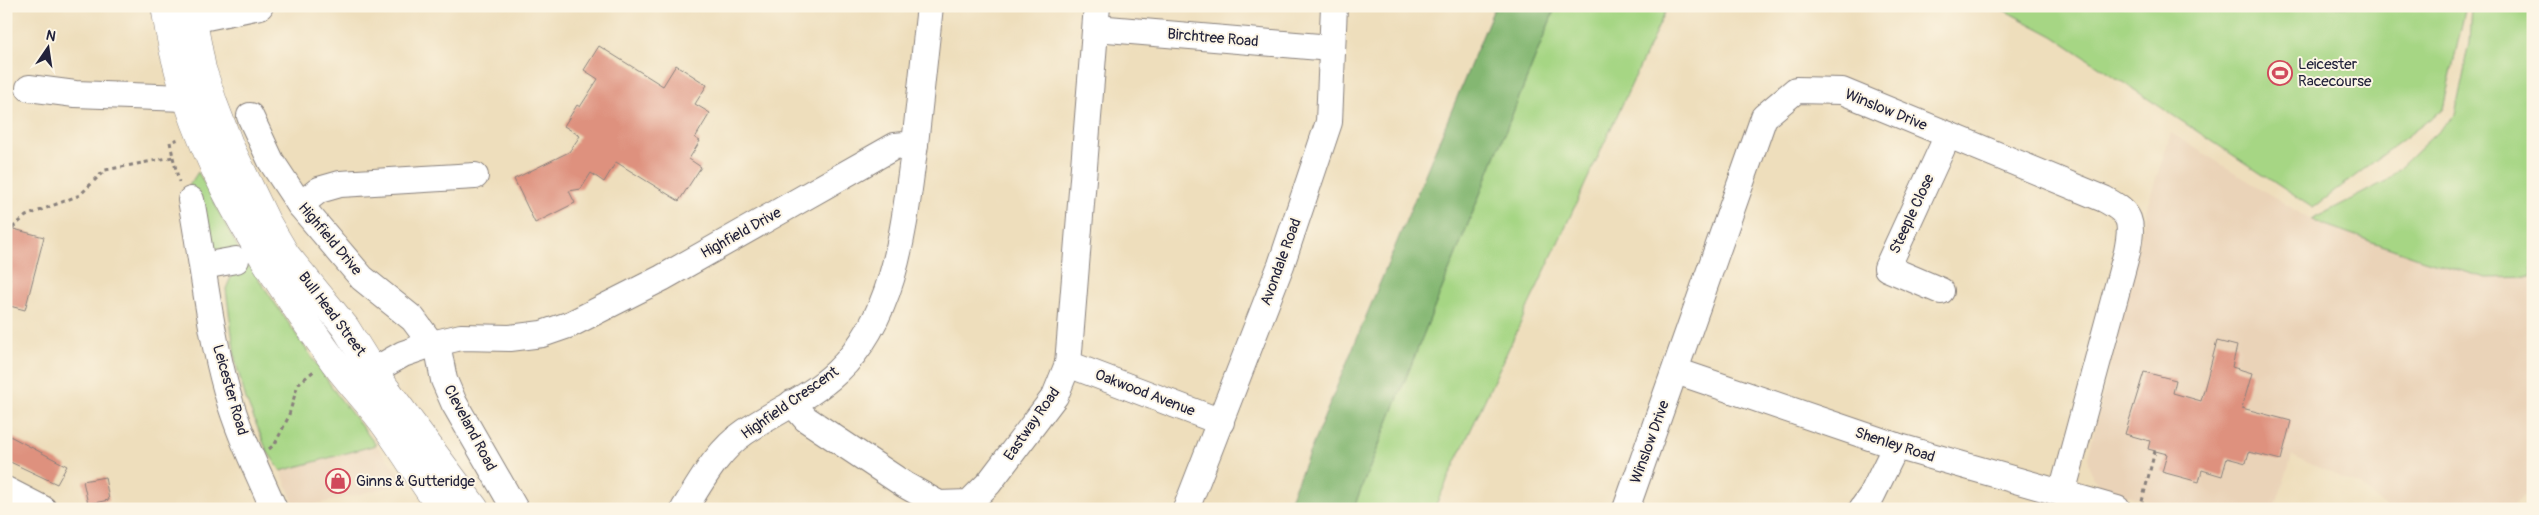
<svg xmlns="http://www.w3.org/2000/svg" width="2539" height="515" font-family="Pangolin,sans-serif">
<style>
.built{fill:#ead3b8}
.green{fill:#a6d684;stroke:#647c60}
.forest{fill:#84b772;stroke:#536c56}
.building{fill:#de917e}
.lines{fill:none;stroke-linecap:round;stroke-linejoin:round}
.minor-casing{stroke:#88807c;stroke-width:28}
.major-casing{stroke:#88807c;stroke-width:29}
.path{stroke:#88807c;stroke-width:3;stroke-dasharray:4 4;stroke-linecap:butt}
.minor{stroke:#fff;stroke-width:26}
.major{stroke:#fff;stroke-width:28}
.labels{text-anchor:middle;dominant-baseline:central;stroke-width:4;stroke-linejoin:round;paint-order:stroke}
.street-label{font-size:15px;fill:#22223b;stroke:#fcf5e5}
.poi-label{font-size:15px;fill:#22223b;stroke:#fcf5e5;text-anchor:start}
</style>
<rect width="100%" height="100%" fill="#fcf5e5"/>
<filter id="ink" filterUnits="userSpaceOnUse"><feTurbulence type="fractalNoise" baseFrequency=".02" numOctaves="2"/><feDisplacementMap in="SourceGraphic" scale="10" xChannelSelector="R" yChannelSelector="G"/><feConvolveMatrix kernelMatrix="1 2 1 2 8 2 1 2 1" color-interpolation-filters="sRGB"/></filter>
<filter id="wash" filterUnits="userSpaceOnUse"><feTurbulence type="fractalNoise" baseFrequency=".0096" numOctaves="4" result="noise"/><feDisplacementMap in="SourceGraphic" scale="20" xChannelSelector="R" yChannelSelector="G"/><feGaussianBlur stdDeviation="1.12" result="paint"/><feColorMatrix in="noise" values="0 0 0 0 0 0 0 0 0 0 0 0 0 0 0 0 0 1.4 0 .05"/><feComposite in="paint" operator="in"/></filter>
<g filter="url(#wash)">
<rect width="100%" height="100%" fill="#eedebc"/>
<g class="built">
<polygon points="2171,133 2311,220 2424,260 2487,278 2533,277 2533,489 2508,509 2388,509 2361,486 2292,456 2275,509 2174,509 2103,488 2092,477 2088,457 2148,203"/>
<polygon points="376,445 406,483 296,509 281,471"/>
</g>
<g class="green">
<polygon points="1556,6 1668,6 1434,509 1353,509"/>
<polygon points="1996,6 2466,6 2443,109 2313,208 2053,36"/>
<polygon points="2472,6 2533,6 2533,277 2487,278 2424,260 2311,220 2386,181 2455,115 2470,42"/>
<polygon points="198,172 239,250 221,251 212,247 187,189"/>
<polygon points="241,253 338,396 376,445 281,471 267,451 246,399 236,364 226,289"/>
</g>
<polygon class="forest" points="1495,6 1556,6 1353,509 1286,509"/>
<g id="blocks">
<g class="building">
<polygon points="599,46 663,86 676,65 707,85 695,104 710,113 695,138 700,141 689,159 701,167 679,201 616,162 604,182 591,173 581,189 569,191 575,203 535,223 514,179 569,152 580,136 564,126 577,105 580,107 598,79 584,70"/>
<polygon points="6,227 44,237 25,310 6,305 10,278 6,278"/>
<polygon points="2217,341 2237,346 2232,367 2252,373 2242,408 2291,421 2281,460 2249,452 2246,463 2227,458 2222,476 2202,470 2199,482 2162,472 2167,454 2148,449 2150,441 2125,434 2144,372 2176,380 2173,393 2201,401"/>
<polygon points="6,434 67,466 57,484 6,460"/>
<polygon points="105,477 109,500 88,504 83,481"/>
</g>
</g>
</g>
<g filter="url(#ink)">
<use href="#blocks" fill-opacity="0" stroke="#88807c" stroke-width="1"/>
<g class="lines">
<defs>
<g id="minor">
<polyline points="192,20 260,6"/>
<polyline points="1096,28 1331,48"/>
<polyline points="29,88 75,94 185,98"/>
<polyline points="250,116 271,161 300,205 362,278 413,319 439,354 444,380 454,403 515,509"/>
<path d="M191,200C203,263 209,329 227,392C238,432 257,470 274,509"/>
<polyline points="300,205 319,190 340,184 475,176"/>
<polyline points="203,266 236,260"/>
<polyline points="1941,291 1887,268 1948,135"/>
<polyline points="1068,364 1221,422"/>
<polyline points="1676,371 1896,446 2117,509"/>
<polyline points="354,382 403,354 432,344 461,337 510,338 542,334 571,324 662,278 895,146 915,144 930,6"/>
<polyline points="792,403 806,419 905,485 939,504 969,503 989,483 1055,396 1068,364 1097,6"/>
<polyline points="6,490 43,509"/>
<path d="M684,509C701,482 717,451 745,432C774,412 811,397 837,372C898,314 904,223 915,144"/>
<polyline points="1186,509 1281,265 1329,122 1334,6"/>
<path d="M1626,509L1764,117L1796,90L1842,91L2104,199C2132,214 2133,221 2127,252L2062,493"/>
<polyline points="1862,509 1872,495 1896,446"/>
</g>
<g id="major">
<path d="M165,6C185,142 252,247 330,356C345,378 364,397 380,418C402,447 420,479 442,509"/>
<polyline points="190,6 202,69 214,105 230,147 266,221 286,255 345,327 372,370 475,509"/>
</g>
</defs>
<use href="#minor" class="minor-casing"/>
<use href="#major" class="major-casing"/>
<g class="path">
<polyline points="173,157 179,182"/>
<polyline points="6,233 26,216 80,195 105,170 173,157 170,142 179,139"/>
<polyline points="269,449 275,444 288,418 298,384 315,370"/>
<polyline points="2140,509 2155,451"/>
</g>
<use href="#minor" class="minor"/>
<use href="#major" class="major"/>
</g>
</g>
<defs>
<symbol id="stadium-ring" viewBox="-11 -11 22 22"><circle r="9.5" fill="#fcf5e5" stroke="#d1495b" stroke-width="1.5"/><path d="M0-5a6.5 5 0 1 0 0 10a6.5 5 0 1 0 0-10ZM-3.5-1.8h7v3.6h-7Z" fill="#d1495b"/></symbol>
<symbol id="shop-ring" viewBox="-11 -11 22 22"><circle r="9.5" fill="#fcf5e5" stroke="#d1495b" stroke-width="1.5"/><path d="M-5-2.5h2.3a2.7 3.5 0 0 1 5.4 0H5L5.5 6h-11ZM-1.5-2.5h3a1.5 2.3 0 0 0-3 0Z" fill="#d1495b"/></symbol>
</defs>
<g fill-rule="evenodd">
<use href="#stadium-ring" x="2266" y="59" width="28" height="28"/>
<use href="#shop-ring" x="324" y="467" width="28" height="28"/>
</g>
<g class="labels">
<g class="street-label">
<text transform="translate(1213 38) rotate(5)">Birchtree Road</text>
<text transform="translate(1886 110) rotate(22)">Winslow Drive</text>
<text transform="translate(1912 214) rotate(-65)">Steeple Close</text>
<text transform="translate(741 233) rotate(-29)">Highfield Drive</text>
<text transform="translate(330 239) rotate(50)">Highfield Drive</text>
<text transform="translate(1281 262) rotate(-70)">Avondale Road</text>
<text transform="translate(332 314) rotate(53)">Bull Head Street</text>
<text transform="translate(230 390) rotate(74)">Leicester Road</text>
<text transform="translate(1145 393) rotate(21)">Oakwood Avenue</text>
<text transform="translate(790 403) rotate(-35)">Highfield Crescent</text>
<text transform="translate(1032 424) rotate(-55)">Eastway Road</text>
<text transform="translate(470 428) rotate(62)">Cleveland Road</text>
<text transform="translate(1650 442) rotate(-70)">Winslow Drive</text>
<text transform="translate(1895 445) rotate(18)">Shenley Road</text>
</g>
<g class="poi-label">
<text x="2298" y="64">Leicester<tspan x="2298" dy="17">Racecourse</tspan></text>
<text x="356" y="481">Ginns &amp; Gutteridge</text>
</g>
</g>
<rect width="2539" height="515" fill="none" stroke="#fcf5e5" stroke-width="25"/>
<g transform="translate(48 48) rotate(13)" stroke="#fcf5e5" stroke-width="4" paint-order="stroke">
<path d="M0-4L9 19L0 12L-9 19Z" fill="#22223b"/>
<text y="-8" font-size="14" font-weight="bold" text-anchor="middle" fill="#22223b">N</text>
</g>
</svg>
